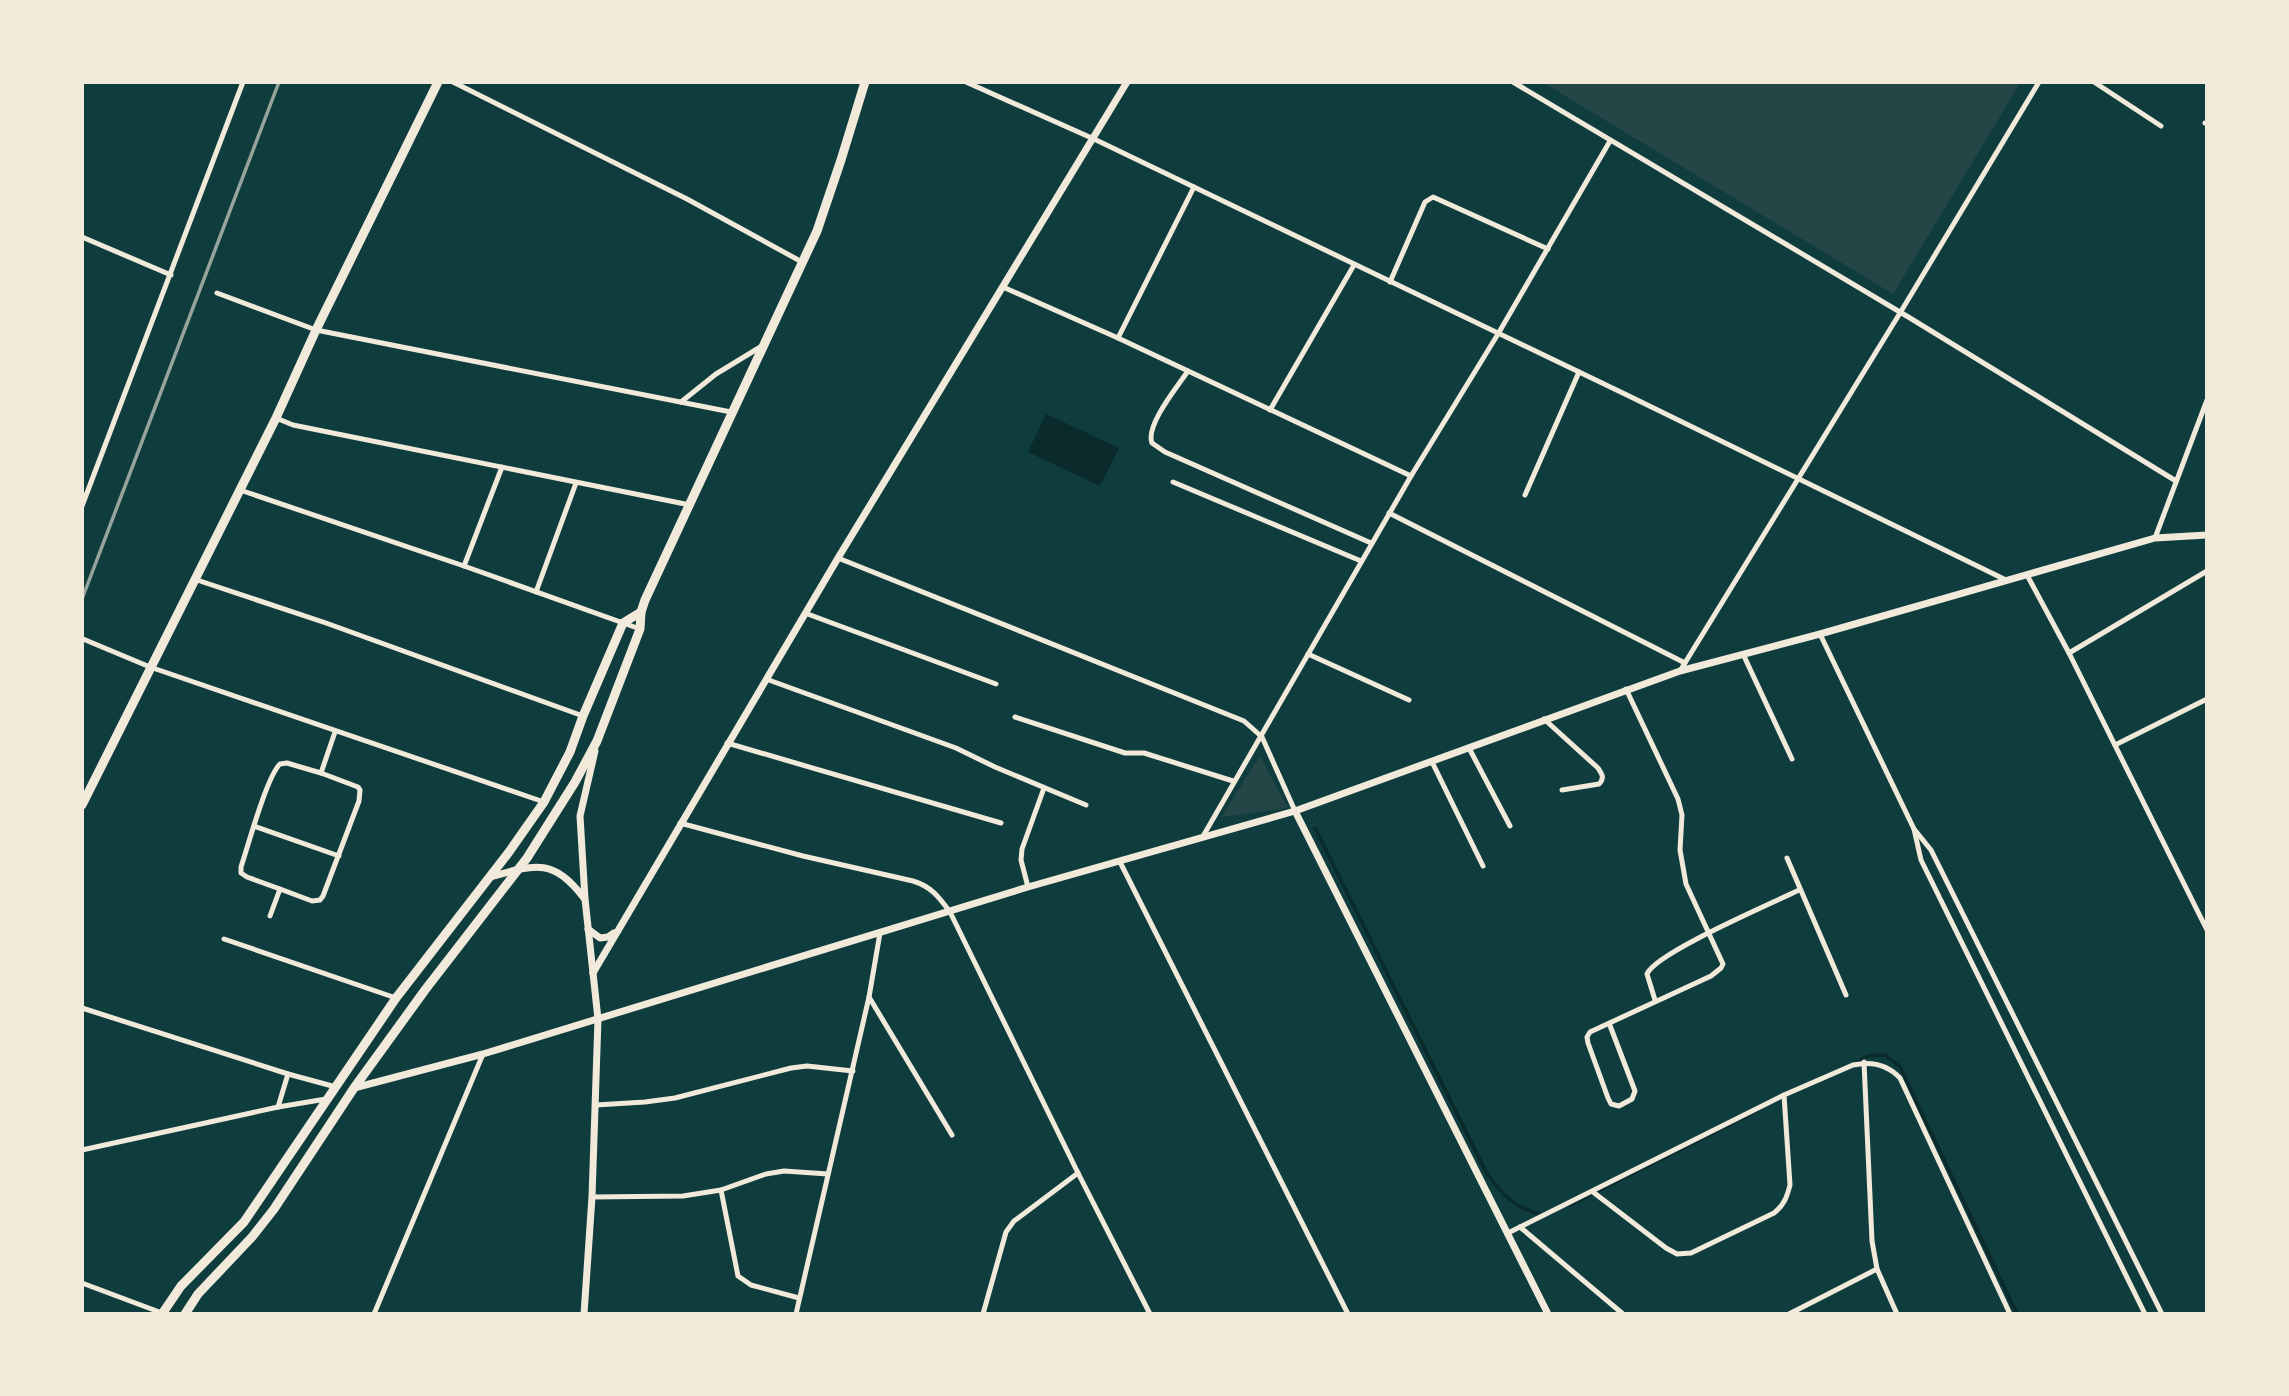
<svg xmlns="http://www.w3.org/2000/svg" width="2289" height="1396" font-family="'Noto Serif',serif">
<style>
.green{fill:#244646}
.water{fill:#0a2a2b}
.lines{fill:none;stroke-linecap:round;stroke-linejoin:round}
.stream{stroke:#0a2a2b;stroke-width:3.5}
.minor{stroke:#f1e9da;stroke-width:5}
.tertiary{stroke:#f1e9da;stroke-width:7}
.primary{stroke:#f1e9da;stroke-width:9}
.rail{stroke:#97a49c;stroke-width:3.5}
</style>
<rect width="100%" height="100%" fill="#0f3d3e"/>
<g class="green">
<polygon points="1542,82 2021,82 1893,294"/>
<polygon points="1260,756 1288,808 1221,817"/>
</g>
<polygon class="water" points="1046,414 1119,448 1100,486 1028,452"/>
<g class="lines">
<g class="stream">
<path d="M1315,828L1486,1172C1503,1196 1513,1206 1541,1215"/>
<polyline points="1855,1063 1868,1056 1885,1055 1900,1067 2017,1314"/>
<polyline points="1570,1205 1757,1111"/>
</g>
<g class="minor">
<polyline points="453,82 687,199 802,262"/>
<polyline points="966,82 1094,139 1629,396 2006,580"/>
<polyline points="1513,82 1910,318 2176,481"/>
<polyline points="2094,82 2161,126"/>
<polyline points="2205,123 2207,124"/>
<polyline points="82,237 171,275"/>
<polyline points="1390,282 1425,202 1433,197 1548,249"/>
<polyline points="1003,287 1118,338 1411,476"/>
<polyline points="217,293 316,330 731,412"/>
<polyline points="1118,338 1194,187"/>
<path d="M1188,371C1177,387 1145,426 1152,443L1165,452L1371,543"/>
<polyline points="681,402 716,374 762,346"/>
<polyline points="1270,410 1354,265"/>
<polyline points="276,418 293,425 690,505"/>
<polyline points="1173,482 1361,561"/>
<polyline points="240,490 464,566 640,629"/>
<polyline points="1525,495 1579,372"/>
<polyline points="82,506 243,82"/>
<polyline points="1389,513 1685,663"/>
<polyline points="2155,538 2207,400"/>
<polyline points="838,558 1244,721 1262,737 1295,811"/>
<polyline points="464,566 502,467"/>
<polyline points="2027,575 2069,653 2207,930"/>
<polyline points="194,579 326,623 583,716"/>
<polyline points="536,592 576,483"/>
<polyline points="805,613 996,684"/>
<polyline points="1820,634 1914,829 1931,850 2162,1314"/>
<polyline points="83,639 150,667 544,802"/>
<polyline points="2069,653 2207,571"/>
<polyline points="1308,654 1409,700"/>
<polyline points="1743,654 1792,759"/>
<polyline points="1680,671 1900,313 2039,82"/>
<polyline points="766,679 956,748 995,767 1086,805"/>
<polyline points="1015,717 1125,753 1144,753 1233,781"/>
<path d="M1544,719L1598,768C1602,774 1605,778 1599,784L1562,790"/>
<polyline points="727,743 1001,823"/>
<polyline points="2115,745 2207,699"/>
<polyline points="1469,748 1510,826"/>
<polyline points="1432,762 1483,866"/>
<path d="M680,823L803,856L913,881C932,887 939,897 950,912L1078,1173L1150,1314"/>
<polyline points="254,826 339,856"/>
<polyline points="1914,829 1921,860 2145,1314"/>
<polyline points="1202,838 1411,476 1498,334 1610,141"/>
<polyline points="1787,858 1846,995"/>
<polyline points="1120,862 1348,1314"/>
<polyline points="1028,887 1021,860 1022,849 1044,788"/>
<path d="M280,889L247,877L241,873V867C248,846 267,776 280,764L287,763L321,773"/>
<polyline points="270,916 280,889 312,901 320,900 323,896 359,801 360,790 358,787 321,773 335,732"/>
<polyline points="224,939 396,998"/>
<polyline points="869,997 952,1135"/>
<path d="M1655,1000L1647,974C1655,953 1773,903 1799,890"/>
<polyline points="82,1008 288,1074 336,1087"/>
<polyline points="1609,1023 1635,1091 1632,1099 1619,1106 1611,1104 1608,1098 1588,1043 1587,1037 1590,1032 1711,976 1721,968 1723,964 1686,884 1680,850 1682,815 1678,799 1626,689"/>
<polyline points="1864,1062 1872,1241 1877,1269 1897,1314"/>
<polyline points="596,1105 645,1102 675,1098 791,1068 807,1066 853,1071"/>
<polyline points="278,1107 288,1074"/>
<polyline points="82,1150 278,1107 326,1099"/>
<polyline points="721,1190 738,1276 751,1285 799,1298"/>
<path d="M1593,1192L1666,1248L1677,1254L1691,1253L1774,1213C1784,1205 1787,1197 1790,1185L1784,1095"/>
<polyline points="592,1197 683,1196 721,1190 766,1174 784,1171 828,1174"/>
<polyline points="1520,1227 1623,1314"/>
<path d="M1508,1233L1784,1095L1853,1065C1871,1061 1887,1064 1900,1078L2010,1314"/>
<polyline points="82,1283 162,1313"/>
<polyline points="374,1314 483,1054"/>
<polyline points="796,1314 869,997 880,933"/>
<polyline points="983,1314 1006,1232 1014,1221 1078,1173"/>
<polyline points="1789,1314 1877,1269"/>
</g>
<g class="tertiary">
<polyline points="1295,811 1548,1314"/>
<path d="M490,877C536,864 553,858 584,898"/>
<polyline points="588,929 600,938 608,937 614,933"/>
<polyline points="593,973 838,558 1127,82"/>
<polyline points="354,1088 483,1054 1028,887 1295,811 1680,671 1820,634 2155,538 2207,535"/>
<polyline points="584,1314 592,1197 598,1019 585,899 580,816 595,751"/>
</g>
<g class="primary">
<polyline points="82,805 276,418 316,330 438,82"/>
<polyline points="162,1314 181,1286 244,1222 396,998 509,852 544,802 570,752 583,716 623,623 641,612"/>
<polyline points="185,1314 198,1294 252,1237 274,1209 354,1088 425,990 527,858 575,782 597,741 640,629 641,612 645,600 817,231 841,160 865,82"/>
</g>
<polyline class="rail" points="82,599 279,82"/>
</g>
<rect width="2289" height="1396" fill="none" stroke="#f1e9da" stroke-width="168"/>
</svg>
